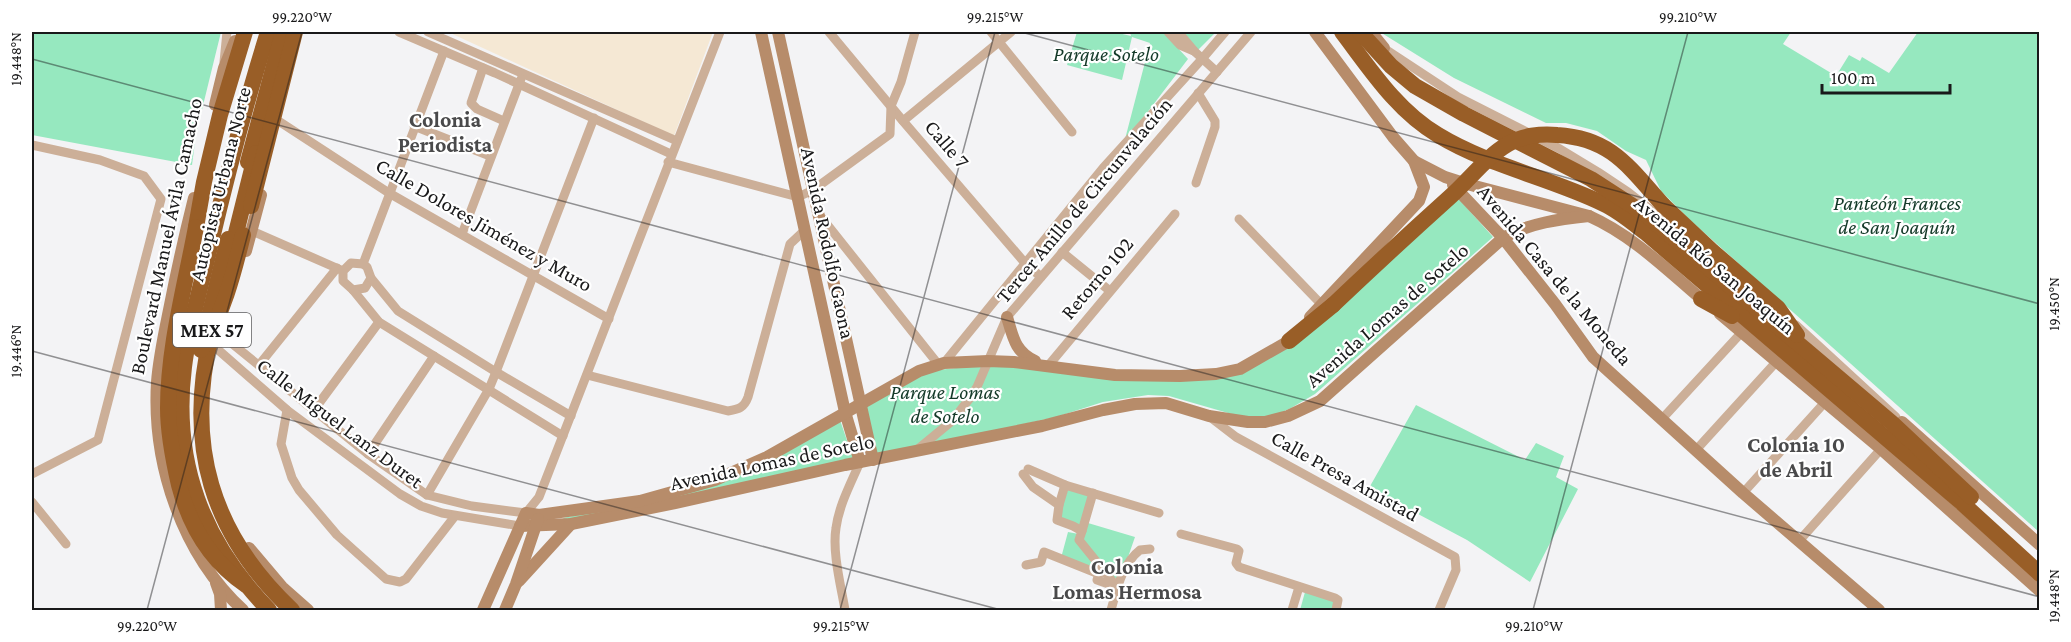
<svg xmlns="http://www.w3.org/2000/svg" width="2071" height="642" font-family="'Crimson Pro',serif">
<style>
.commercial{fill:#f5e8d4}
.green{fill:#96e8bf}
.lines{fill:none;stroke-linecap:round;stroke-linejoin:round}
.street{stroke:#ccaf98;stroke-width:9}
.secondary{stroke:#b78c6a;stroke-width:12}
.highway{stroke:#995e27;stroke-width:16}
.highway-bridge{stroke:#995e27;stroke-width:16}
.ticks{fill:none;stroke:#19191a;stroke-width:1.5;stroke-opacity:0.45}
.labels{text-anchor:middle;dominant-baseline:central;stroke-width:4.5;stroke-linejoin:round;paint-order:stroke}
.shield{fill:#fff;stroke:#5e5e5f;stroke-width:1.5}
.shield-label{font-size:20px;font-weight:bold;fill:#19191a}
.park-label{font-size:21px;font-style:italic;fill:#133928;stroke:#fff}
.street-label{font-size:21px;fill:#19191a;stroke:#fff}
.neighbourhood-label{font-size:22px;font-weight:bold;fill:#4a4a4b;stroke:#fff}
.neatline{fill:none;stroke:#19191a;stroke-width:2}
.ticks-label{font-size:15px;text-anchor:middle;fill:#19191a}
</style>
<rect width="100%" height="100%" fill="#f3f3f5"/>
<polygon class="commercial" points="448,32 713,32 674,136"/>
<g class="green">
<polygon points="32,32 221,32 196,134 192,165 32,135"/>
<polygon points="1077,32 1114,32 1131,36 1130,32 1163,32 1188,59 1124,143 1150,43 1132,37 1122,80 1067,65"/>
<polygon points="1180,32 1216,32 1196,52"/>
<polygon points="1380,32 1791,32 1783,44 1836,76 1849,55 1860,61 1862,57 1889,73 1918,32 2039,32 2039,532 1690,220 1661,191 1646,160 1626,151 1597,131 1566,123 1546,123 1454,78"/>
<polygon points="1457,197 1493,237 1315,394 1291,408 1269,418 1242,417 1169,396 1148,395 1103,402 1056,417 874,457 862,407 929,371 983,365 1236,374 1297,342"/>
<polygon points="1416,405 1525,460 1536,443 1564,456 1556,477 1578,489 1530,582 1467,540 1369,488"/>
<polygon points="840,420 854,461 566,522 563,518 650,500 725,479"/>
<polygon points="1068,489 1091,496 1081,526 1058,519"/>
<polygon points="1088,523 1135,537 1120,580 1061,558 1068,532 1084,535"/>
<polygon points="1305,592 1335,601 1332,610 1300,610"/>
</g>
<g class="lines">
<g class="street">
<polyline points="399,32 495,73 671,154"/>
<polyline points="428,32 677,141"/>
<polyline points="829,32 903,121 1025,263 1041,277"/>
<polyline points="991,32 1072,132"/>
<polyline points="1168,32 1180,45 1194,51"/>
<polyline points="1178,32 1194,51 1217,72"/>
<polyline points="1385,49 1458,97 1560,149 1598,172 1628,192 1678,231"/>
<polyline points="224,62 227,32"/>
<polyline points="483,68 471,103 477,109 504,121"/>
<polyline points="903,121 1011,32"/>
<polyline points="280,122 389,193 609,319"/>
<polyline points="414,126 490,156"/>
<polyline points="32,145 100,160 144,176 161,199 98,440 32,474"/>
<polyline points="668,162 798,197 813,190 890,134 891,106 901,82 915,32"/>
<polyline points="1196,183 1215,127 1215,121 1198,93"/>
<polyline points="818,213 938,364"/>
<polyline points="1239,219 1321,304"/>
<polyline points="252,231 341,270"/>
<polyline points="462,234 521,79"/>
<polyline points="1062,252 1110,291"/>
<polyline points="363,264 444,51"/>
<polyline points="353,290 365,288 371,278"/>
<polyline points="1796,325 1896,417"/>
<polyline points="219,333 368,454 427,495 472,506 526,513 539,497 720,32"/>
<polyline points="216,348 287,410 400,494 421,506 442,513 520,526"/>
<polyline points="944,363 1103,168 1202,59 1225,32"/>
<polyline points="259,365 337,268"/>
<polyline points="1048,366 1175,214"/>
<path d="M587,375L728,411C739,409 744,408 748,397L790,244L805,230"/>
<polyline points="287,410 281,444 292,478 299,490 337,535 386,579 400,582 406,579 455,516"/>
<polyline points="314,410 379,322"/>
<polyline points="1210,417 1236,437 1455,557 1456,570 1439,610"/>
<polyline points="1661,420 1742,332"/>
<polyline points="563,436 379,322 353,290 343,281 343,271 351,263 363,264 367,267 371,278 398,311 496,372 571,416"/>
<polyline points="918,449 952,421 970,398 977,387 1007,317 1251,32"/>
<polyline points="1696,450 1777,361"/>
<polyline points="368,454 434,356"/>
<polyline points="1028,469 1065,485"/>
<polyline points="1023,474 1033,487 1059,505 1057,520 1073,526 1082,531 1079,540 1117,587 1097,580 1099,574 1044,552 1041,562 1026,565"/>
<polyline points="1743,493 1826,401"/>
<polyline points="427,495 489,389 496,372 594,118"/>
<polyline points="32,502 66,544"/>
<polyline points="1059,505 1065,485 1159,513"/>
<polyline points="1082,531 1093,493"/>
<polyline points="1181,534 1237,549 1239,551 1236,563 1239,567 1335,598 1338,600 1336,610"/>
<polyline points="1799,541 1881,449"/>
<path d="M845,610C841,586 832,552 836,528C839,505 851,483 860,462"/>
<path d="M1111,610C1117,589 1122,564 1140,550L1150,549"/>
<polyline points="1292,610 1299,587"/>
</g>
<g class="secondary">
<polyline points="761,32 845,412 860,462"/>
<polyline points="778,32 873,460"/>
<path d="M1315,32L1393,137L1414,161L1445,177L1467,184L1589,216C1634,236 1669,272 1706,303"/>
<polyline points="1371,32 1384,48"/>
<polyline points="215,105 224,68 235,41"/>
<polyline points="1453,185 1503,238 1555,304 1593,357 1743,493 1879,610"/>
<path d="M194,198C185,234 177,269 170,305C165,330 159,356 157,382C152,464 182,554 243,610"/>
<polyline points="246,251 261,195"/>
<polyline points="1720,314 1881,449 2040,591"/>
<path d="M1007,317C1013,337 1015,352 1035,361"/>
<polyline points="1310,317 1419,201 1424,187 1414,161"/>
<polyline points="1902,422 2040,545"/>
<path d="M520,526L571,524L675,503L845,465L1042,426L1103,410L1135,404L1166,403L1209,416L1248,422H1265L1288,416L1320,401L1503,238C1529,223 1560,219 1589,216"/>
<polyline points="249,548 282,587 308,610"/>
<polyline points="519,581 571,524"/>
<polyline points="216,583 220,594 221,610"/>
<polyline points="483,610 526,513 539,515 640,501 715,480 767,457 919,371 944,363 988,361 1014,362 1115,375 1180,376 1216,374 1240,369 1289,341 1294,335"/>
<polyline points="505,610 516,584 538,519"/>
</g>
<g class="highway">
<path d="M268,32C246,102 227,175 210,247C201,286 189,326 184,367C172,463 203,542 269,610"/>
<path d="M1342,32C1370,69 1397,111 1438,135C1489,166 1551,178 1604,204C1619,211 1633,223 1646,233L1962,503L2040,574"/>
<polyline points="1360,32 1391,66 1415,86 1464,114 1591,179 1645,214 1892,423 1971,497"/>
<polyline points="248,162 283,32"/>
<polyline points="1663,205 1712,251 1778,308 1797,335"/>
<polyline points="196,227 204,182 220,115 245,32"/>
<polyline points="231,253 256,153"/>
<polyline points="1701,299 1732,316"/>
<polyline points="205,333 228,239"/>
<path d="M211,336C185,444 211,534 292,610"/>
<polyline points="1289,341 1333,305"/>
</g>
<g class="highway-bridge">
<polyline points="251,206 295,32"/>
<path d="M196,227C185,286 168,347 168,408C168,434 173,459 179,485C190,527 210,561 246,585"/>
<path d="M1333,305C1372,268 1411,232 1451,196C1470,179 1486,157 1508,144C1522,136 1541,133 1557,135C1611,138 1629,167 1663,205"/>
<path d="M201,350C223,314 233,276 243,235"/>
</g>
</g>
<path class="ticks" d="M1021,32L2040,304M32,59L2040,597M32,351L1001,610M147,610L302,32M840,610L995,32M1533,610L1688,32"/>
<g class="labels">
<rect class="shield" x="173" y="313" width="78" height="34" rx="4.5"/>
<g class="shield-label">
<text x="212" y="330">MEX 57</text>
</g>
<g class="park-label">
<text x="1106" y="54">Parque Sotelo</text>
<text x="1897" y="203">Panteón Frances<tspan x="1897" dy="24">de San Joaquín</tspan></text>
<text x="945" y="392">Parque Lomas<tspan x="945" dy="24">de Sotelo</tspan></text>
</g>
<g class="street-label">
<text transform="translate(947 144) rotate(49)">Calle 7</text>
<text transform="translate(220 184) rotate(-76)">Autopista Urbana Norte</text>
<text transform="translate(1084 200) rotate(-50)">Tercer Anillo de Circunvalación</text>
<text transform="translate(484 225) rotate(30)">Calle Dolores Jiménez y Muro</text>
<text transform="translate(166 236) rotate(-78)">Boulevard Manuel Ávila Camacho</text>
<text transform="translate(828 243) rotate(78)">Avenida Rodolfo Gaona</text>
<text transform="translate(1715 265) rotate(40)">Avenida Río San Joaquín</text>
<text transform="translate(1555 275) rotate(50)">Avenida Casa de la Moneda</text>
<text transform="translate(1097 278) rotate(-50)">Retorno 102</text>
<text transform="translate(1387 315) rotate(-41)">Avenida Lomas de Sotelo</text>
<text transform="translate(340 423) rotate(37)">Calle Miguel Lanz Duret</text>
<text transform="translate(772 462) rotate(-12)">Avenida Lomas de Sotelo</text>
<text transform="translate(1345 476) rotate(29)">Calle Presa Amistad</text>
</g>
<g class="neighbourhood-label">
<text x="445" y="119">Colonia<tspan x="445" dy="25">Periodista</tspan></text>
<text x="1796" y="444">Colonia 10<tspan x="1796" dy="25">de Abril</tspan></text>
<text x="1127" y="566">Colonia<tspan x="1127" dy="25">Lomas Hermosa</tspan></text>
</g>
</g>
<rect width="2071" height="642" fill="none" stroke="#ffffff" stroke-width="66"/>
<path d="M1822 84v9h128v-9" fill="none" stroke="#19191a" stroke-width="3"/>
<text x="1831" y="84" font-size="18" fill="#19191a" stroke="#ffffff" stroke-width="4.5" paint-order="stroke">100 m</text>
<rect x="33" y="33" width="2005" height="576" class="neatline"/>
<g class="ticks-label">
<text x="302" y="22">99.220°W</text>
<text x="995" y="22">99.215°W</text>
<text x="1688" y="22">99.210°W</text>
<text transform="translate(16 59) rotate(-90)" y="5">19.448°N</text>
<text transform="translate(2054 304) rotate(-90)" y="5">19.450°N</text>
<text transform="translate(16 351) rotate(-90)" y="5">19.446°N</text>
<text transform="translate(2054 596) rotate(-90)" y="5">19.448°N</text>
<text x="147" y="631">99.220°W</text>
<text x="841" y="631">99.215°W</text>
<text x="1534" y="631">99.210°W</text>
</g>
</svg>
